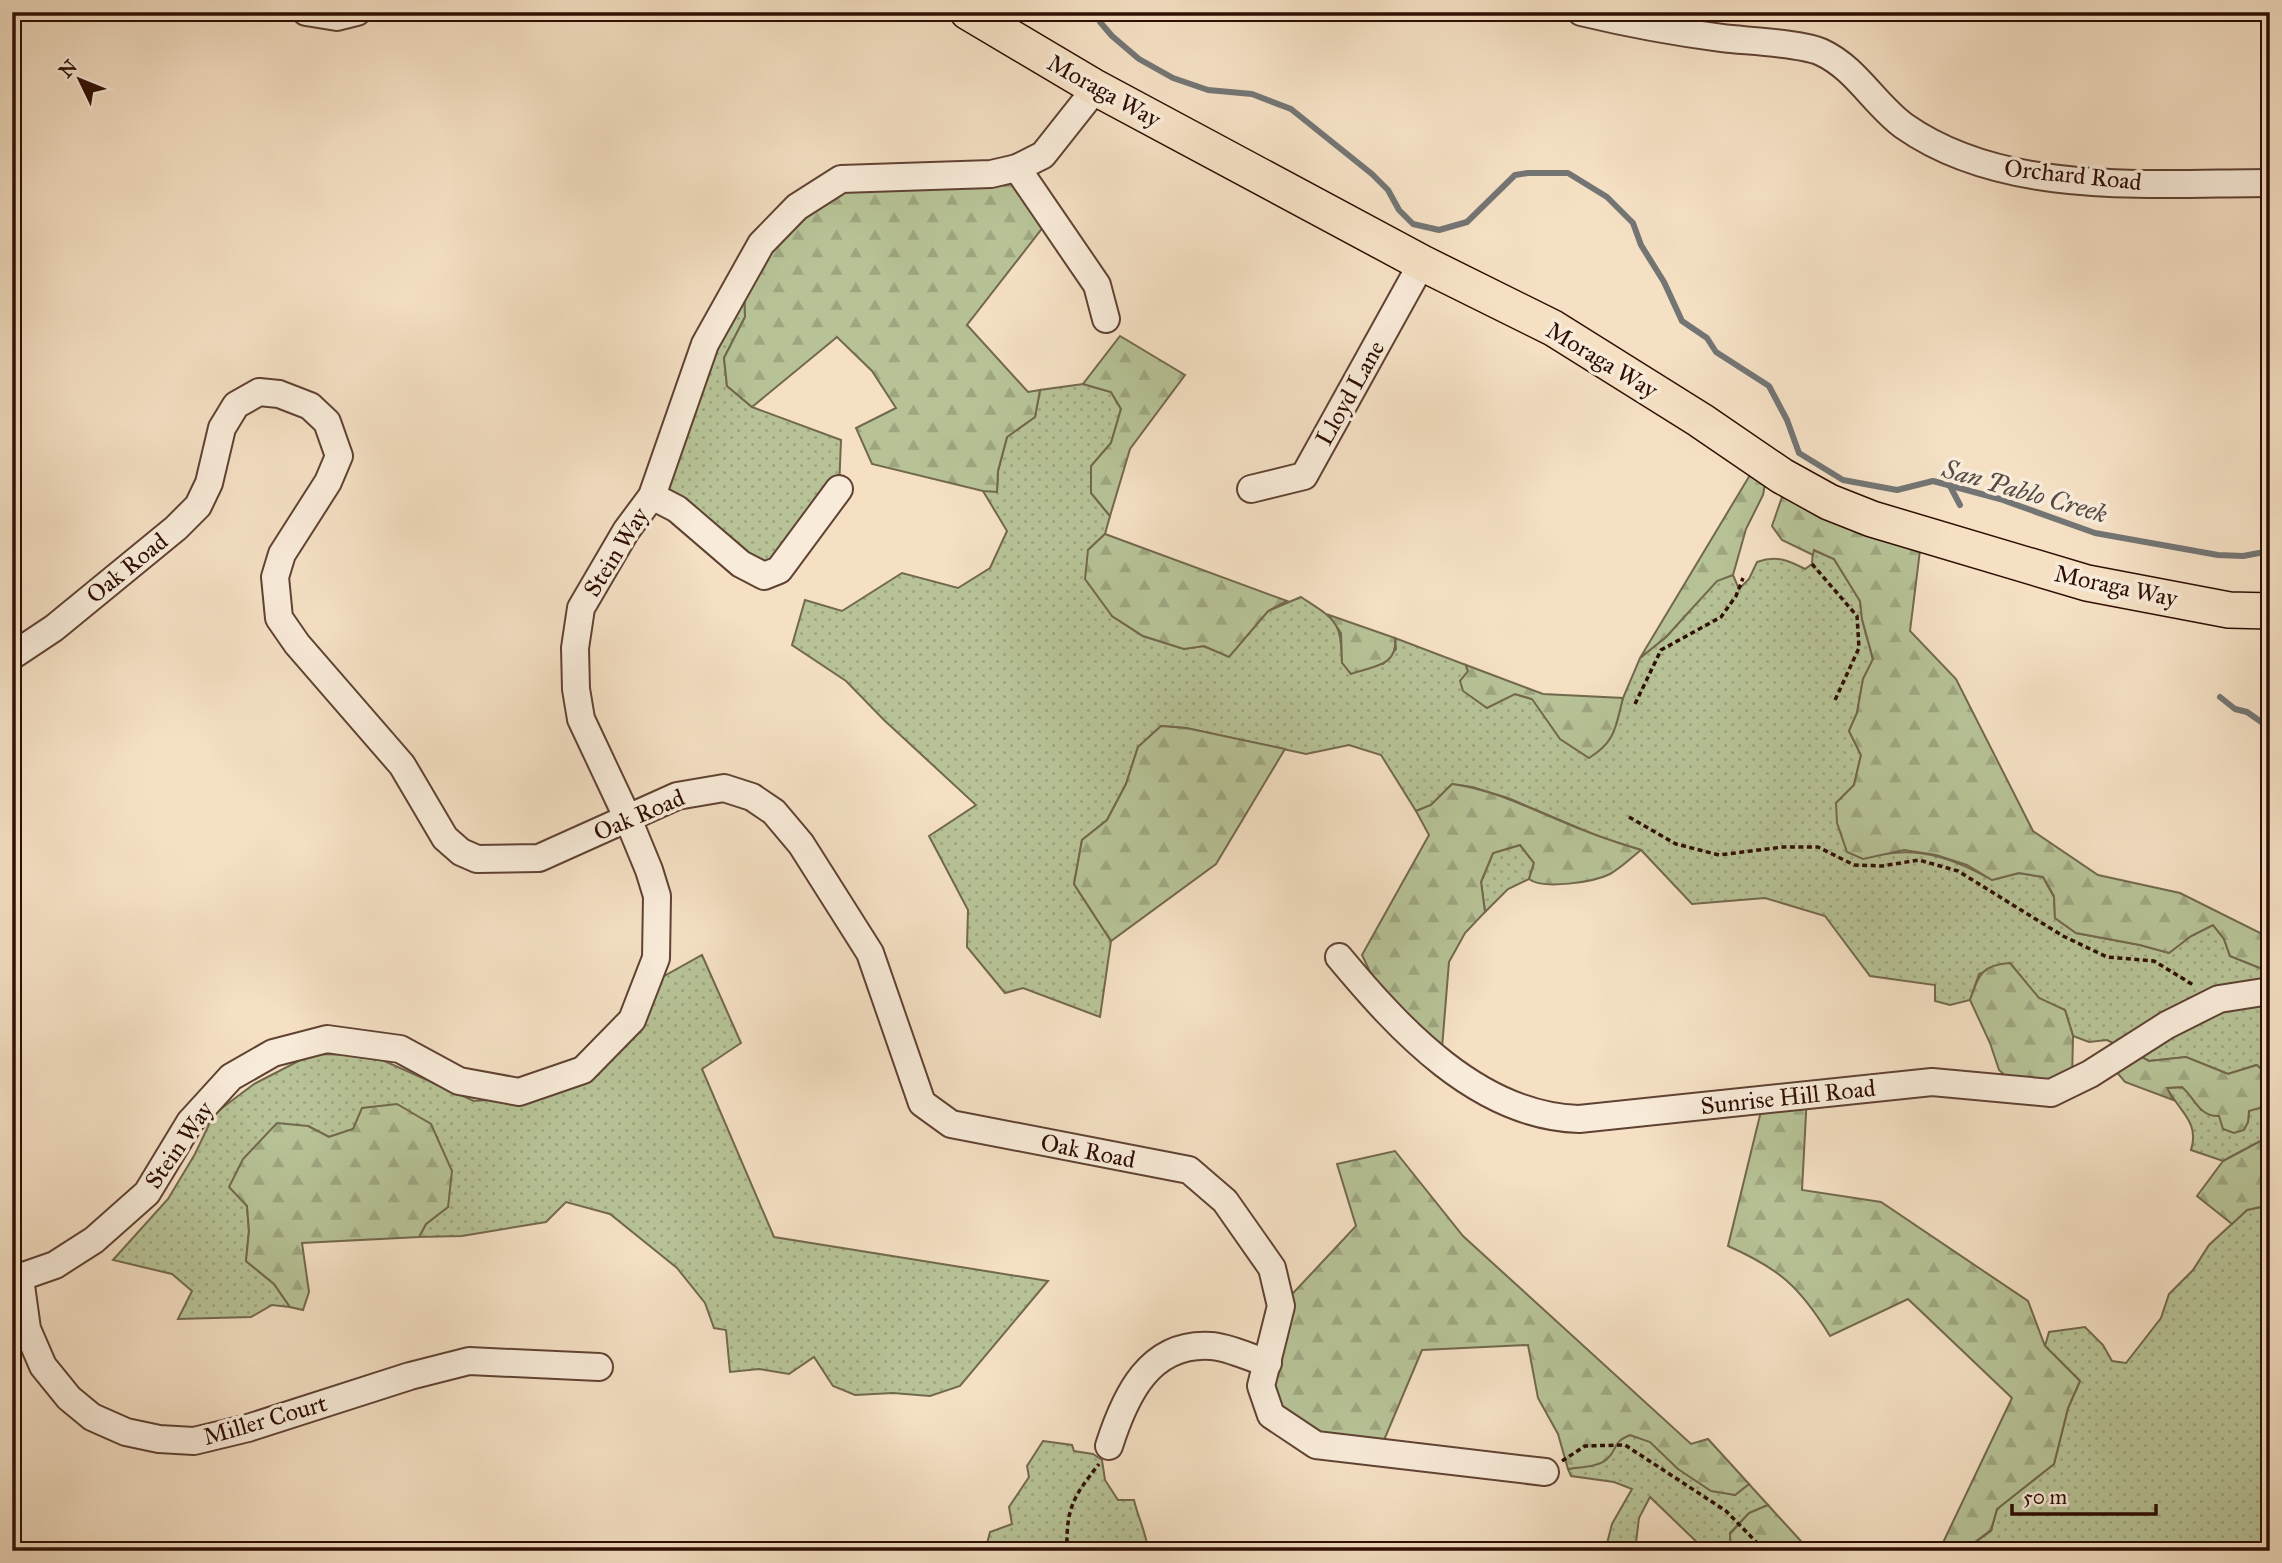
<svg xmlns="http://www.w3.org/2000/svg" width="2282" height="1563" font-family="'IM FELL Great Primer',serif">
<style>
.grass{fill:url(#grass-dots);stroke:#72684d;stroke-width:2}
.forest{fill:url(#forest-firs);stroke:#72684d;stroke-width:2}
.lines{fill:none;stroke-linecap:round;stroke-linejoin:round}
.stream{stroke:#737574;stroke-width:6}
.minor-casing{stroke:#604233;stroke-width:30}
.major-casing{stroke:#2e0e03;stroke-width:38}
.path{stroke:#2e0e03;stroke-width:3.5;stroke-dasharray:5 3.5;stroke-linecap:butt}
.minor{stroke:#f8ebd9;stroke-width:26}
.major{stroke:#f5e0c4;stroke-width:35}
.labels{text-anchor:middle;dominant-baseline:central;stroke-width:7;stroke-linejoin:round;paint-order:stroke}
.street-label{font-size:24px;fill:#2e0e03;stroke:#f8ebd9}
.water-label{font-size:26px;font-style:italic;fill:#564a45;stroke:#f8ebd9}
</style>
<defs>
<pattern id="grass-dots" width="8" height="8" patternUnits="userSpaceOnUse" patternTransform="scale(1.75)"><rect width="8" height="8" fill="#b7c397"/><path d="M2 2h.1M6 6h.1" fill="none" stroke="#9ea680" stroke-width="1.8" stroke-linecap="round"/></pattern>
<pattern id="forest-firs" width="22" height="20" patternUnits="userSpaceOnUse" patternTransform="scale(1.75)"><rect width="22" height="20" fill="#b7c397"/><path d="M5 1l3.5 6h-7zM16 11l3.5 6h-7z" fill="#9ea680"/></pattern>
</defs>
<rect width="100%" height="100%" fill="#f5e0c4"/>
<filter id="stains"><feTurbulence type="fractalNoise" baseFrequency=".00286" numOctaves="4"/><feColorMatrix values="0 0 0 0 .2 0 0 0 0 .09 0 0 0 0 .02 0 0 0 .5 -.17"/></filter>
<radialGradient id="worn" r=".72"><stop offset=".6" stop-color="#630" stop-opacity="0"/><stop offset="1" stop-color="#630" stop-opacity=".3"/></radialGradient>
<g class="grass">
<polygon points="744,277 745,317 724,358 727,386 752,407 841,440 839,489 764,576 652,496"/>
<path d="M1083,384L1111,392L1121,409L1111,443L1091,466V493L1110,516L1105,534L1088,550L1112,616L1143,636L1184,649L1203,646L1229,656L1268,611L1301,597C1336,620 1341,620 1342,663L1383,664L1396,649L1395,638L1466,665L1468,671L1515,694L1616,725L1623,698L1640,658L1666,637L1717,580L1733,575L1739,589L1749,579L1757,562C1776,555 1788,560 1805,569L1812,564L1813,550L1834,559L1860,601L1862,619L1873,660L1863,679L1857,713L1849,731L1861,755L1854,785L1836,803L1885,854C1923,847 1959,861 1992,880L2019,873L2043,877L2054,897L2055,918L2076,933L2140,945L2169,953L2191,936L2213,925L2224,939L2230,956L2270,972V1069L2263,1071L2256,1065L2228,1074L2186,1057L2149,1061L2107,1040L2089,1042L2073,1036L2065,1010L2039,999L2010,963L1979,974L1970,1000L1950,1005L1935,1001V985L1870,976L1825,916L1765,898L1692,904L1641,850L1602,838L1508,798L1472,787L1452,784L1431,805L1416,811L1381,755L1349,745L1306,754L1186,728L1161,726L1138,747L1126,784L1107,820L1082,840L1074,884L1111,941L1100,1017L1023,988L1005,993L967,947L968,910L929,836L976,805L884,720L846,681L792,645L805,600L842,611L902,573L958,588L990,568L1007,531L983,491H997L998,471L1007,437L1035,417L1040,390Z"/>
<polygon points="1520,845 1534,863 1529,879 1508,889 1485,912 1481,882 1493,853"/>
<polygon points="702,955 741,1043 702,1069 774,1237 1048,1281 960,1386 930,1396 893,1393 855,1395 833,1386 814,1357 789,1374 759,1369 730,1372 726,1330 714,1328 705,1303 677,1268 610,1214 566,1202 546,1222 462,1236 419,1237 426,1224 448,1207 353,1129 329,1137 308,1126 247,1206 249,1231 246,1261 274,1284 290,1307 272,1305 251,1317 178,1319 192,1291 172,1274 113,1260 168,1199 195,1154 214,1114 254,1084 312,1054 371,1055 474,1101 544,1096 657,980"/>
<path d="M2182,1087L2191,1095L2201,1110L2248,1122L2249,1111L2267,1098H2270V1136L2223,1161L2191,1150C2200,1122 2179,1111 2167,1088Z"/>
<polygon points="2270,1205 2270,1551 1963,1551 1991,1531 1997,1509 2054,1464 2068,1408 2080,1381 2045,1346 2049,1332 2085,1327 2103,1345 2112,1361 2126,1363 2161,1318 2169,1294 2193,1270 2209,1245 2247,1210"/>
<polygon points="1630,1435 1650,1441 1678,1469 1735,1495 1749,1484 1768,1505 1749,1513 1730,1533 1731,1551 1706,1551 1650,1497 1639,1518 1635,1551 1605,1551 1612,1524 1632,1489 1614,1482 1571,1476 1568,1469 1591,1465 1618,1440"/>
<path d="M1043,1441L1072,1445L1074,1451L1093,1454L1102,1460L1105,1480L1118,1500H1134C1138,1518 1147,1534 1148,1551H985L990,1532L1012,1524L1009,1507L1029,1477L1027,1466Z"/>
</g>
<g class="forest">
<polygon points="1017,168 1051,217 967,325 1028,392 1040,390 1035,417 1007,437 998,471 997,492 983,491 872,464 856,428 896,408 872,371 837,337 752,407 727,386 724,358 745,317 744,277 841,179"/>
<polygon points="1120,336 1185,375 1130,449 1110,516 1091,493 1091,466 1111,443 1121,409 1111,392 1083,384"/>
<polygon points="1756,465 1766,479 1763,495 1746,529 1733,575 1717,581 1666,637 1640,658"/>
<polygon points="1782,497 1799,499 1922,534 1910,631 1956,679 2033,831 2098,875 2180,893 2266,936 2270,935 2270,972 2230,956 2224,939 2213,925 2191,936 2169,953 2140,945 2076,933 2055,918 2054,896 2043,877 2019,873 1992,880 1967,865 1936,855 1904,850 1863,859 1847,852 1837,823 1836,803 1854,785 1861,755 1849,731 1857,713 1863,679 1873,659 1862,619 1860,601 1834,559 1814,550 1813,555 1782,540 1772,526"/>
<polygon points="1105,534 1287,601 1268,611 1229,657 1204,646 1184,649 1143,636 1112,616 1085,579 1088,550"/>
<path d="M1329,615L1395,638C1398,667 1372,666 1351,674L1342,663L1341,633Z"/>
<path d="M1466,665L1543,694L1623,698C1615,728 1616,741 1589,758L1560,739L1532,699L1515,694L1487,708L1463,691L1460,681L1468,671Z"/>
<polygon points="1161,726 1186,728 1285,749 1216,864 1111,941 1074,884 1082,840 1107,820 1126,784 1138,747"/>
<path d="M1452,784C1489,789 1520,804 1554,818C1583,831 1611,841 1641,850C1631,858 1621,868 1610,874C1594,882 1543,890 1529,879L1534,863L1520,845L1493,853L1481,882L1485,912L1465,933L1449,962L1442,1048L1381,995L1362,955L1429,835L1416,811L1431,805Z"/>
<path d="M2010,963L2039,998L2065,1010L2073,1036L2072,1082L2020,1089L1999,1070L1990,1043L1970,1000C1979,975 1981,965 2010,963Z"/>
<path d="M2129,1050L2149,1061L2186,1057L2228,1074L2257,1065L2263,1071L2270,1069V1098H2267L2263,1107L2249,1111L2248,1122L2244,1130L2234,1133L2223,1129L2219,1116C2199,1117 2195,1098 2182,1087L2167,1088L2173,1100L2125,1082L2109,1063Z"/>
<path d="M1807,1095L1802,1190L1881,1202L2028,1301L2045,1346L2080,1381L2068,1408L2054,1464L1997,1509L1991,1530L1963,1551L1951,1549L1939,1551L2012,1398L1908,1299L1830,1336C1800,1287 1780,1269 1728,1246L1764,1099Z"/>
<polygon points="397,1104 431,1124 452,1171 448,1207 426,1224 419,1237 302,1243 309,1292 303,1310 290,1307 274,1284 246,1261 249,1231 247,1206 229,1187 243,1159 277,1123 308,1126 329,1137 353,1129 362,1108"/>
<polygon points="2270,1136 2270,1205 2247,1210 2232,1224 2197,1196 2223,1161"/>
<path d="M1395,1151L1463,1236L1691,1444L1708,1439L1749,1484L1735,1495L1711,1491L1678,1469L1650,1442L1630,1435C1611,1443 1619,1448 1607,1459C1599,1467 1580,1467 1568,1469L1558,1434L1538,1398L1528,1345L1422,1350L1379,1452L1271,1415L1281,1306L1356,1226L1337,1164Z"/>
<polygon points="1768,1505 1810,1551 1731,1551 1730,1534 1749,1513"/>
</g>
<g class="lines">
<g class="stream">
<polyline points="1102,12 1100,22 1112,36 1139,59 1173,78 1208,90 1252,94 1291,109 1372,174 1388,190 1399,210 1413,224 1439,230 1467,222 1515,175 1528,173 1568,173 1607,197 1633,223 1641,245 1664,282 1682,321 1707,338 1716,352 1769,386 1787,420 1799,453 1843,480 1897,490 1933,481 2000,499 2095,533 2218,555 2243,556 2270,551"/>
<polyline points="1950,486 1960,505"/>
<polyline points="2220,697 2235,709 2247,712 2270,728"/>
</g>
<defs>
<g id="minor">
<polyline points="306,12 337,17 357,12"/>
<path d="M1581,12C1627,23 1674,32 1722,38C1746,41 1801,43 1821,52C1856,68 1874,104 1904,126C2005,197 2152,183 2270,183"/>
<polyline points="1017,168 1097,285 1106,319"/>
<polyline points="1251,489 1304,476 1422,263"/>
<polyline points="652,496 677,509 741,564 764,576 779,570 839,489"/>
<polyline points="12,656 54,628 176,528 198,506 209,483 222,428 236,405 259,392 279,394 310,406 327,422 339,456 328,482 282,554 275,577 279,618 297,644 402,765 445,838 461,852 477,859 539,858 677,796 724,788 752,797 774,812 801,844 870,953 922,1103 951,1124 1189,1170 1225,1201 1272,1268 1281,1306 1261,1386 1271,1415 1316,1445 1545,1472"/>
<path d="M1339,957C1399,1029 1478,1116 1579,1119L1932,1082L2051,1093L2090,1074L2167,1025L2219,999L2270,991"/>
<polyline points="20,1278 27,1329 43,1366 69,1398 92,1417 126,1432 159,1439 194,1441 248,1428 410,1376 469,1361 599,1367"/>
<polyline points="12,1280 55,1265 94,1240 147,1193 190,1122 231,1077 273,1053 327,1039 400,1049 459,1081 519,1092 583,1070 632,1020 656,958 657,896 649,870 628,819 581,719 576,689 575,648 581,608 626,531 652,496 705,344 761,244 797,207 841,179 991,174 1017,168 1043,155 1096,88"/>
<path d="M1109,1446C1125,1396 1149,1342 1211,1346C1229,1347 1250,1358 1268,1363"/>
</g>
<polyline id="major" points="968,12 1096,88 1422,263 1553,328 1700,420 1782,476 1829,502 1872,519 2087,583 2229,610 2270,611"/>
</defs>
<use href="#minor" class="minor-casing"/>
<use href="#major" class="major-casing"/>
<g class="path">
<polyline points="1812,564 1857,616 1859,648 1835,700"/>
<polyline points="1635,704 1661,650 1721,617 1736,596 1743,578"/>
<polyline points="1629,817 1676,844 1719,855 1783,847 1818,847 1854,865 1882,866 1919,860 1958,871 2063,936 2107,957 2154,961 2195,986"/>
<polyline points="1562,1461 1585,1446 1625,1445 1726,1511 1765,1551"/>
<path d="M1067,1551C1066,1508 1073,1497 1099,1464"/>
</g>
<use href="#minor" class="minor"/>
<use href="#major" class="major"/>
</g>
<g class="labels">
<g class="street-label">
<text transform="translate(1104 91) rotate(29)">Moraga Way</text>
<text transform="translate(2073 175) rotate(6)">Orchard Road</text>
<text transform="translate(1602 360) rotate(31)">Moraga Way</text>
<text transform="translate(1350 393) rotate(-61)">Lloyd Lane</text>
<text transform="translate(616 552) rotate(-58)">Stein Way</text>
<text transform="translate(127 568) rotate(-39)">Oak Road</text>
<text transform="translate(2116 586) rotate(12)">Moraga Way</text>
<text transform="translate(639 815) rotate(-23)">Oak Road</text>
<text transform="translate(1788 1097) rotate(-6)">Sunrise Hill Road</text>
<text transform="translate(179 1145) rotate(-55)">Stein Way</text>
<text transform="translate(1088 1151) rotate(11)">Oak Road</text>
<text transform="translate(265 1420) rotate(-16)">Miller Court</text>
</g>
<g class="water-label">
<text transform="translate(2025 491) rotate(16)">San Pablo Creek</text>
</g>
</g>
<rect width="2282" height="1563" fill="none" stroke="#f5e0c4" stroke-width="42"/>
<rect x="14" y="14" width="2254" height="1535" fill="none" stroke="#2e0e03" stroke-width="3.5"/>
<rect x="21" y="21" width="2240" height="1521" fill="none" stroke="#2e0e03" stroke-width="2"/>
<g transform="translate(80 80) rotate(313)" stroke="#f8ebd9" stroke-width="5" paint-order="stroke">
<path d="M0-5L12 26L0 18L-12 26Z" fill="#2e0e03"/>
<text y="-10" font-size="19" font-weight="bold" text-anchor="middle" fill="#2e0e03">N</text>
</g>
<path d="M2012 1504v10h144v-10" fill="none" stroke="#2e0e03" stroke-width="3.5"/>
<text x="2023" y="1504" font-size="21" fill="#2e0e03" stroke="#f8ebd9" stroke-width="5" paint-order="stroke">50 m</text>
<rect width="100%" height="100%" filter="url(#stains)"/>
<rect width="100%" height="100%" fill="url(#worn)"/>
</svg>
